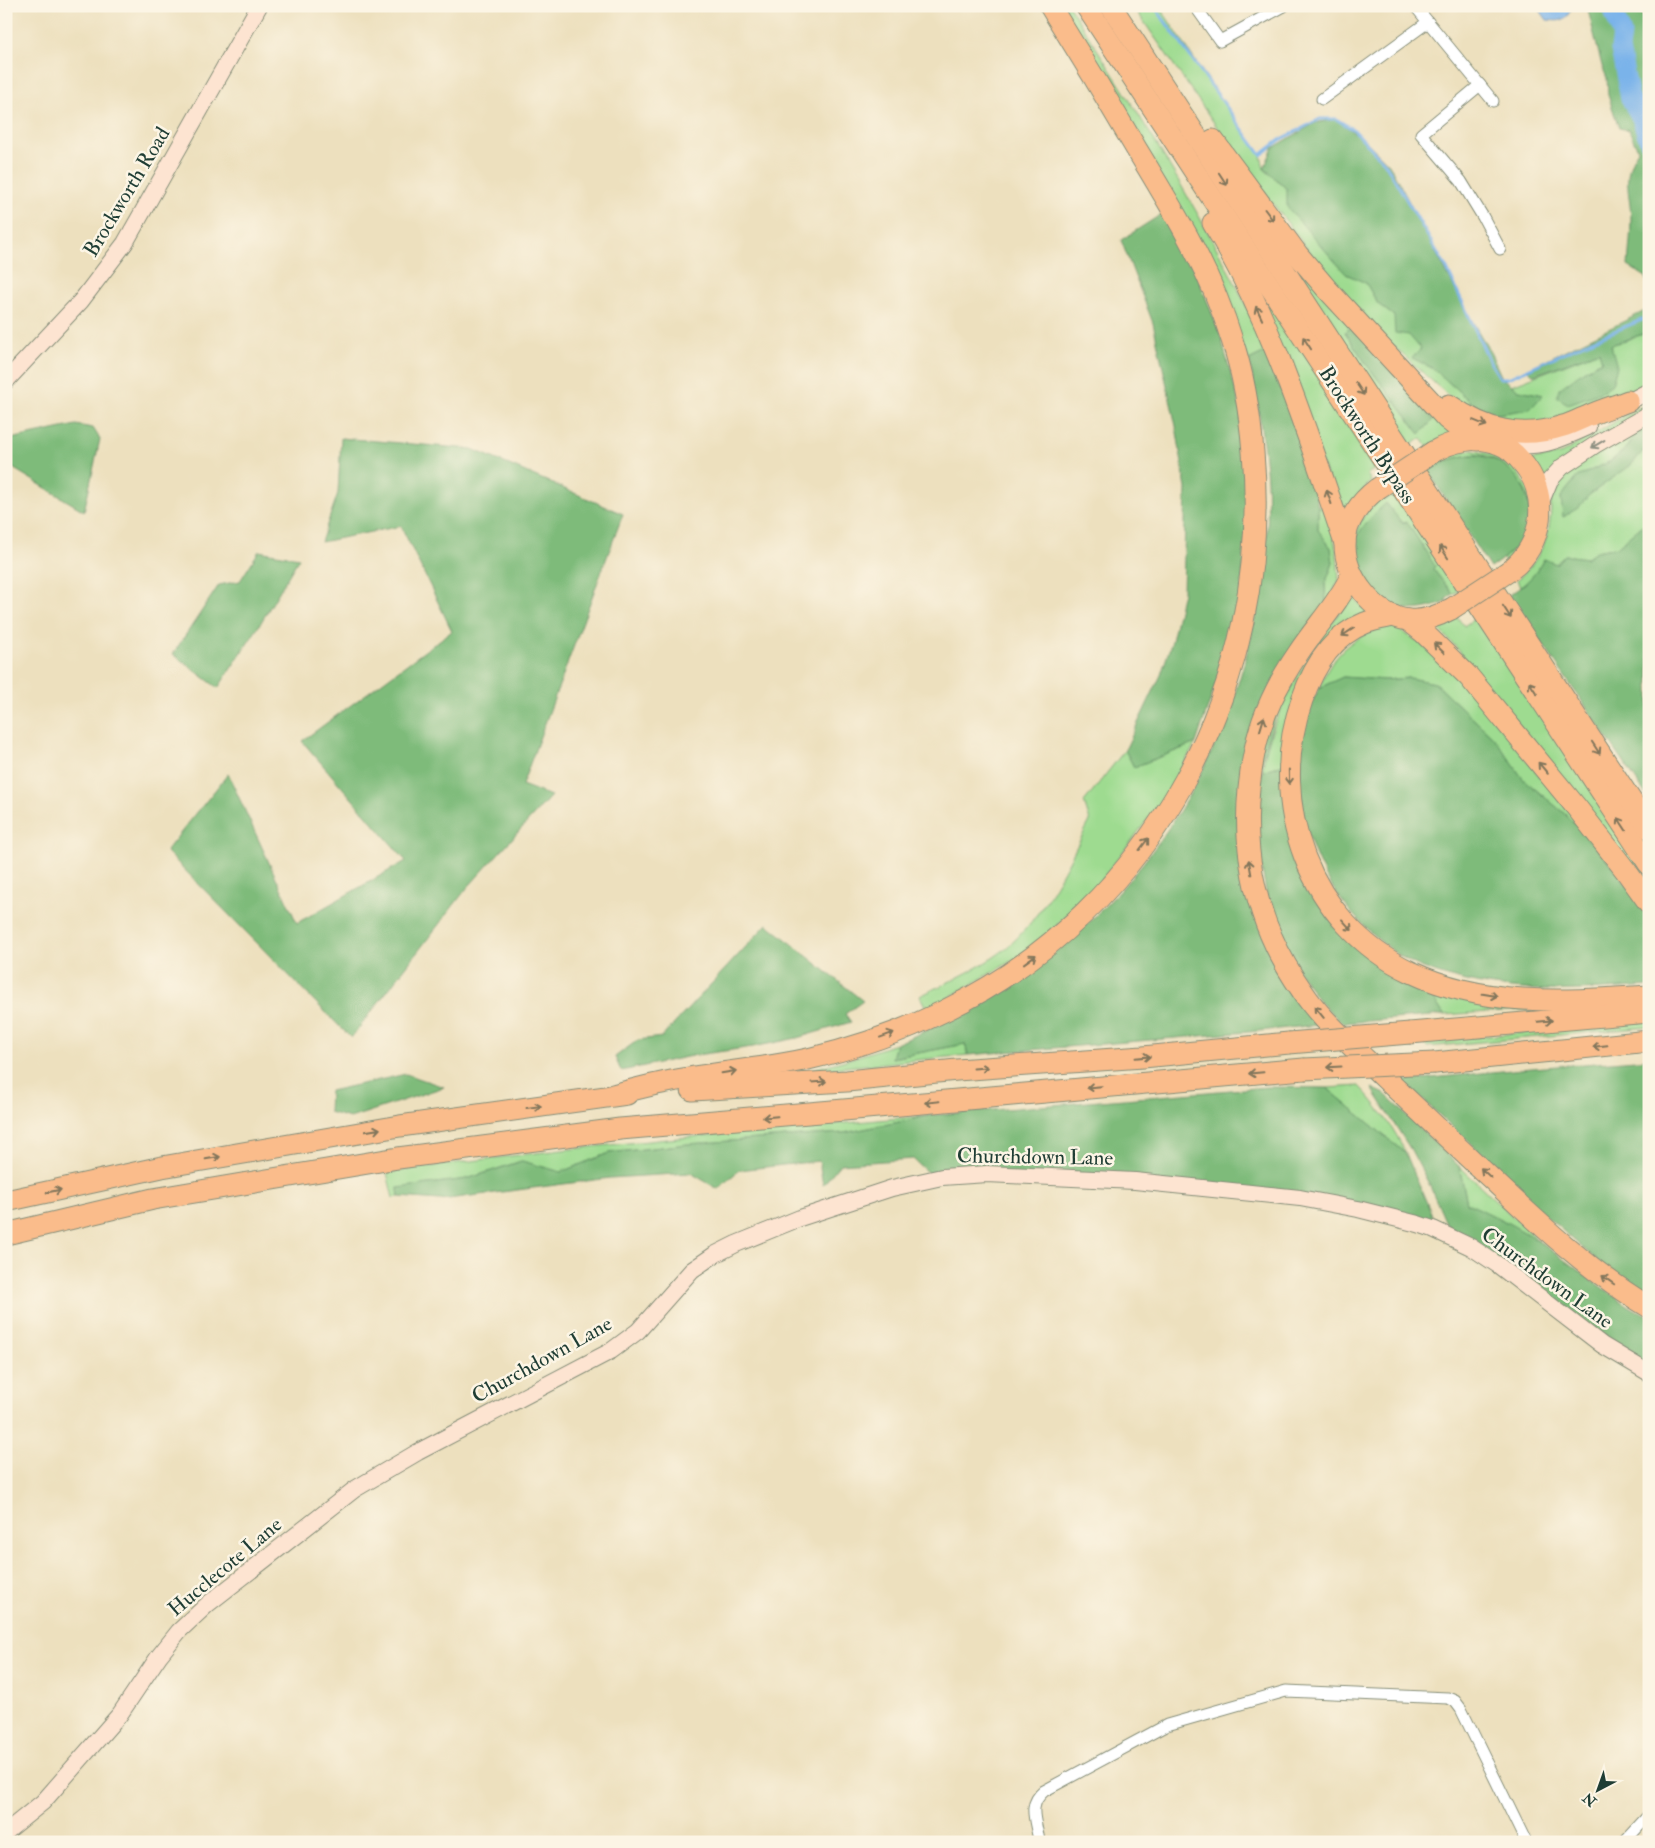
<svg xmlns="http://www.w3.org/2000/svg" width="1655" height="1848" font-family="'IM FELL Double Pica',serif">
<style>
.green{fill:#9edb90;stroke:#5e8c62}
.forest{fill:#7ebb7a;stroke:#4e7c57}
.water{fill:#7ab3ea;stroke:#4c788f}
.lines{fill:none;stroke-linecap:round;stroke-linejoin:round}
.stream{stroke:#7ab3ea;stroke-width:3}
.river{stroke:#7ab3ea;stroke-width:19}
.street-casing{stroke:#868e79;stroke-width:13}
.secondary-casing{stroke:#868e79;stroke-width:18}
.highway-casing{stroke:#868e79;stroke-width:23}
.street{stroke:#fff;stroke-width:11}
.secondary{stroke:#fde4d1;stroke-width:16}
.highway{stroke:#fabc8b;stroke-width:21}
.highway-bridge-casing{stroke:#868e79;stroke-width:23;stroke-linecap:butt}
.highway-bridge{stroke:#fabc8b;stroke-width:21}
.oneway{stroke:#82765b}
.oneway2{stroke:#8e9082}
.labels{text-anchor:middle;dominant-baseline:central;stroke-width:5;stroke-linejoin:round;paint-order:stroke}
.street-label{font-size:21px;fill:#1f3d34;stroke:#fcf5e5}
</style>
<rect width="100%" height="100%" fill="#fcf5e5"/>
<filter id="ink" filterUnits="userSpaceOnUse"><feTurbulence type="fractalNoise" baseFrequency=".02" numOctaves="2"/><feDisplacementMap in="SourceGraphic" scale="10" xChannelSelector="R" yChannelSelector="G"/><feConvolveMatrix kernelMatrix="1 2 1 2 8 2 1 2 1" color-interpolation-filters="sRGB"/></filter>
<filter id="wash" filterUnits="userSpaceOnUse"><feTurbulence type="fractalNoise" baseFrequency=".0096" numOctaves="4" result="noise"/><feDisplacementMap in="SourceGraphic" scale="20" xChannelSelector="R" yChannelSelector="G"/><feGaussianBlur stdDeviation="1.12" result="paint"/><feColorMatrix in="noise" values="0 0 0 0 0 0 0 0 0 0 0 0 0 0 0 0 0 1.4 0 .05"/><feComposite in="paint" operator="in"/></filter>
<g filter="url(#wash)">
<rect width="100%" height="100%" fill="#ede0be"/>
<g class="green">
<path d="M1060,6H1069C1128,96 1186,188 1235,283C1247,305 1256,329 1267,351L1249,360Z"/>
<polygon points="1133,6 1159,6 1200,68 1261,155 1264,169 1287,189 1346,274 1366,283 1378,304 1394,316 1421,349 1413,358 1434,369 1475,406 1543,395 1519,390 1512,385 1599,351 1602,361 1583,371 1599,393 1611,345 1646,333 1649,334 1649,384 1574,417 1510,427 1461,407 1393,346 1332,281 1244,166"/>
<polygon points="1258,214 1354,325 1345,332 1367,365 1420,434 1432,420 1405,383 1454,435 1427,446 1422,438 1411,445"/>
<polygon points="1243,260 1378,467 1367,474 1371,481 1342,516"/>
<polygon points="1649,402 1649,407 1542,480 1528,460 1548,457 1562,453"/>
<path d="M1649,422V426L1636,432L1628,447L1611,461L1577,477L1561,497L1564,517L1589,495L1631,465L1643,451L1649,450V520L1617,547L1597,551L1586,558L1564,555L1556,564L1544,559C1537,571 1531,580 1520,588L1517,579C1535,566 1548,542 1550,520C1552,508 1549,498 1555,486C1564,466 1627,435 1649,422Z"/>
<path d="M1470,450L1492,454L1503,460L1514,468L1529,489L1531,531L1507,564L1503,559C1521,544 1537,513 1525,490C1521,484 1513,478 1508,473C1504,469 1498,460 1492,458C1475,450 1455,458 1439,464L1437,460L1446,455Z"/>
<path d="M1396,493L1458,591L1453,594L1433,569L1386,503L1355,542C1359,517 1365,514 1382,497L1384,500Z"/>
<polygon points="1318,506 1328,508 1337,554 1339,580 1326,605 1325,584 1333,563 1331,548 1318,530"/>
<path d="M1352,595L1357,601L1369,612L1339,633L1283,764L1262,771C1273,703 1313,649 1352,595Z"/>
<polygon points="1457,617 1464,626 1477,617 1649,878 1649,890 1633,868 1455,646 1435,626 1451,621"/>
<path d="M1387,625L1399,629L1417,641L1460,679L1618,872L1565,814L1523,779L1496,740L1435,683L1409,678L1385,680L1343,677L1319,688C1336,649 1348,641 1387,625Z"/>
<path d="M1196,743L1164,798L1100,882L1074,909L1029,951L927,1010L920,996C944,984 971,972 994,957C1039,928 1066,866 1090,821L1084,802L1125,750L1134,767Z"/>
<polygon points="1423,983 1533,1009 1444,1015"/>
<polygon points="1649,1021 1649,1027 1426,1047 1422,1042"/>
<polygon points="896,1044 892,1058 965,1044 968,1055 804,1071 846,1060"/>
<path d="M1359,1086C1378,1106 1395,1129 1406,1154L1327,1088Z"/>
<path d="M934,1115L844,1133L688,1144L609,1153L561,1172L521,1161L467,1179L398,1188L399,1197L393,1198L387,1173C568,1145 751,1132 934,1115Z"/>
<polygon points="1459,1166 1541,1243 1508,1223 1467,1203"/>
</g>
<g class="forest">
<path d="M1587,6H1637L1649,29L1647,89L1649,289L1646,277L1628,266C1629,250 1631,234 1631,218C1630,192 1621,175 1638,150L1629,130L1619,128L1608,95L1607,78L1602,66Z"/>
<polygon points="1336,119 1366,141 1389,164 1470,317 1491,354 1502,378 1519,390 1543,395 1530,409 1491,415 1475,406 1434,369 1412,358 1421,349 1409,335 1395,333 1394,316 1378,304 1366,283 1346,274 1287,207 1287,189 1264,168 1273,148 1315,123"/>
<polygon points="1165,212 1188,252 1220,334 1241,410 1249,490 1240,611 1196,743 1134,767 1125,750 1161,675 1172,641 1183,592 1186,488 1176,426 1153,323 1121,240"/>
<polygon points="1649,309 1649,334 1646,333 1611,345 1617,367 1612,384 1599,393 1568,404 1557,397 1559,389 1583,371 1602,361 1599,351 1534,375 1527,369"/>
<polygon points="1354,325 1405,383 1433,420 1420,434 1367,365 1345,332"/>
<path d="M1267,351L1309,466L1318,506V530L1331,548L1333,563L1325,584L1326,605L1296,646L1240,834L1318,1025L1248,1032L968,1055L965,1044L892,1058L896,1044C937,1026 979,1007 1016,982C1137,897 1218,780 1251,636C1263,586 1270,533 1267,481C1264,440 1257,399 1249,360Z"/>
<polygon points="76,425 93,428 100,439 84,511 6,464 6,440"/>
<polygon points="1649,426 1649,450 1643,451 1631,465 1589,495 1578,508 1563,517 1561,497 1577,477 1611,461 1628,447 1636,432"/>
<polygon points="341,438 472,449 623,514 522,785 551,796 467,888 351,1038 166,851 228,774 297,923 406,861 302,741 452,631 401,526 321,542 338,493"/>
<path d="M1475,455C1505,458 1527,480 1529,510C1529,517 1529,523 1527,529C1520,547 1505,557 1490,568L1428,471C1443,461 1458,456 1475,455Z"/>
<path d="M1386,503L1402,523L1407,522L1435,566L1433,569L1453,594L1446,599L1447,602C1418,613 1395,614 1373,590C1366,583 1363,578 1359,568C1356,559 1353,551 1355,542C1360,526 1375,514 1386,503Z"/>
<path d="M1649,520V799L1509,595C1526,584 1534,577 1544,559L1556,564L1564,555L1586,558L1596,551L1617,547Z"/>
<polygon points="259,551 299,558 257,629 218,688 173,654 219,585 240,581"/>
<path d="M1343,677L1385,680L1409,678L1435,683L1496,740L1523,779L1565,814L1618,872L1649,916V986C1572,992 1493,996 1421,967C1399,958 1380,942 1363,925C1319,881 1296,823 1300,761C1301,745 1302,727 1308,713C1311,704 1315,696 1319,688Z"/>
<polygon points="1283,764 1317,892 1423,983 1444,1015 1342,1023 1319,1001 1298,970 1280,933 1267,897 1257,841 1258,805 1262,771"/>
<polygon points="767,924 863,1001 845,1014 851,1022 797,1038 753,1047 696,1055 621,1071 615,1057 638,1040 662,1037"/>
<polygon points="1649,1059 1649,1297 1610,1272 1528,1200 1479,1151 1402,1081 1532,1068"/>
<polygon points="406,1074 444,1087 350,1118 329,1112 330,1091"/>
<polygon points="1267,1087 1327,1088 1406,1154 1435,1222 1340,1201 929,1174 913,1159 840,1164 823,1185 819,1161 739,1170 718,1189 691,1173 610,1178 440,1200 399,1197 398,1188 467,1179 522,1161 561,1172 609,1153 688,1144 844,1133 934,1115"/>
<path d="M1372,1088L1385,1094L1459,1166L1467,1203C1493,1215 1518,1227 1541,1243C1577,1268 1610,1297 1649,1317V1367L1603,1336L1447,1225L1429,1184L1411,1150Z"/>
</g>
<path class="water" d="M1537,6H1572V7C1566,21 1562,22 1547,20Z"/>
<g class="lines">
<polyline class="stream" points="1154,6 1261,155 1280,140 1320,119 1336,119 1354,130 1385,163 1447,269 1490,362 1500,378 1508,378 1590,341 1649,317"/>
<polyline class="river" points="1611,6 1622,34 1620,49 1630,98 1641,118 1649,142"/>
</g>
</g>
<g filter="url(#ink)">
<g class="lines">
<defs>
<g id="street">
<polyline points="1195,6 1220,41 1284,6"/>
<polyline points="1415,6 1493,101"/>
<polyline points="1480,85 1421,134 1461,181 1483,217 1500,249"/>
<polyline points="1322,99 1428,22"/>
<path d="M1039,1842C1037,1822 1026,1806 1044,1791L1167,1725L1286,1691L1448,1698L1455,1701L1461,1709L1526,1842"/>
<polyline points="1624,1842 1649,1815"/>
</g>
<g id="secondary">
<polyline points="6,381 81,301 125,243 259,6"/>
<polyline points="1619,407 1649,391"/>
<path d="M1501,444C1539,449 1555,442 1588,427"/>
<polyline points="1540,504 1550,480 1562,467 1595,445 1649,414"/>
<polyline points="6,1832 43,1802 120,1714 159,1656 179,1631 208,1604 355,1489 418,1452 611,1351 638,1331 692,1270 714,1255 736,1244 800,1218 892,1188 942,1177 987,1174 1135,1181 1300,1198 1358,1209 1418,1224 1433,1229 1471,1247 1498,1265 1602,1345 1649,1373"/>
</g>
<g id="highway">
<polyline points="1086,6 1649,864"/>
<polyline points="1111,6 1649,828"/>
<polyline points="1213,140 1298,255 1326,288 1446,418 1462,431 1477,440"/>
<path d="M1213,223C1273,322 1307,434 1345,543"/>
<path d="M1449,405C1485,430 1520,440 1563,426C1571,424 1580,419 1588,416C1601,410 1615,406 1628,401"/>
<path d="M1433,452C1452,441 1478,435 1499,444C1507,447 1515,454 1520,460C1551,493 1544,546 1509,571"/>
<path d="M1377,489C1361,501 1345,522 1345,543C1344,576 1374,616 1408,620C1423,622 1438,616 1451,609"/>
<path d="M1351,576C1338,604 1316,626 1299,652C1279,681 1262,715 1255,749C1237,836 1251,919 1303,992C1320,1018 1344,1038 1366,1060C1398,1091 1431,1122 1464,1153C1523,1208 1579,1265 1649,1307"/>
<path d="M1394,616C1384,618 1374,619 1365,623C1332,636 1313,668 1302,700C1266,804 1309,924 1411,972C1487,1008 1568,1001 1649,996"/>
<polyline points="1408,620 1423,632 1469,677 1577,808 1626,871 1649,903"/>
<polyline points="1410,1033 1649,1012"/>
<polyline points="1435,1063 1649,1041"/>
<polyline points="692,1090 847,1081 957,1070 1143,1057 1289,1043"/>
<path d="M613,1095C628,1091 642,1087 657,1084C707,1073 758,1070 808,1059C855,1048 901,1032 944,1011C1155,909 1273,683 1253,452C1250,415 1244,376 1232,340C1211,271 1174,211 1137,150C1109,102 1080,54 1050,6"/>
<polyline points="6,1201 162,1167 400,1126 627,1094"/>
<polyline points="6,1234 153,1199 398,1158 620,1129 844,1110 1304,1069"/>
</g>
</defs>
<use href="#street" class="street-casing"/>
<use href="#secondary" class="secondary-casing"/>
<use href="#highway" class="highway-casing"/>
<use href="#street" class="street"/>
<use href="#secondary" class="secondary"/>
<use href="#highway" class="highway"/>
<defs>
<g id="highway-bridge">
<polyline points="1377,489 1433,452"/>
<polyline points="1451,609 1509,571"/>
<polyline points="1289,1043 1410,1033"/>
<polyline points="1304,1069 1435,1063"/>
</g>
</defs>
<use href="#highway-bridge" class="highway-bridge-casing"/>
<use href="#highway-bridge" class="highway-bridge"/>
</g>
<defs><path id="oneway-shaft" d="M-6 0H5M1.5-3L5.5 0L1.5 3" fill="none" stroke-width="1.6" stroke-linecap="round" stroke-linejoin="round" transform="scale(1.25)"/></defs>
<g class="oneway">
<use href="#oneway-shaft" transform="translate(1223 179) rotate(57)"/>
<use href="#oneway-shaft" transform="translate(1269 215) rotate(53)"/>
<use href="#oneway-shaft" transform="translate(1259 313) rotate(-115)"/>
<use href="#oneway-shaft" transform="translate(1307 343) rotate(-123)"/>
<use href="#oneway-shaft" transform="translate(1360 389) rotate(57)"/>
<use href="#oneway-shaft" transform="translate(1480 423) rotate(22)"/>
<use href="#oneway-shaft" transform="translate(1329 497) rotate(-109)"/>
<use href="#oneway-shaft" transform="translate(1444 552) rotate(-123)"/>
<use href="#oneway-shaft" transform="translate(1507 612) rotate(57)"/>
<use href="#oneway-shaft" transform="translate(1348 632) rotate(146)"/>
<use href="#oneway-shaft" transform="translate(1439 648) rotate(-136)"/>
<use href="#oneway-shaft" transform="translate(1533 688) rotate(-123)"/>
<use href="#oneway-shaft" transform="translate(1262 724) rotate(-73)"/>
<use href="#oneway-shaft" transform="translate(1596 748) rotate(57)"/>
<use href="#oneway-shaft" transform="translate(1543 768) rotate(-130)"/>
<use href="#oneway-shaft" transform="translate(1289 777) rotate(89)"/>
<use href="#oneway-shaft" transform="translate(1622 824) rotate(-123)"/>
<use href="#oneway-shaft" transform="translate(1144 844) rotate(-53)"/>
<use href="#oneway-shaft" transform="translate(1250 867) rotate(-100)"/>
<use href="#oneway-shaft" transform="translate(1347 925) rotate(48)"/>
<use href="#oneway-shaft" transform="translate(1030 959) rotate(-36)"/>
<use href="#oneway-shaft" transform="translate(1490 995) rotate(9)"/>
<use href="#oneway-shaft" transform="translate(1319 1012) rotate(-129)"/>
<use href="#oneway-shaft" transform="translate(1545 1021) rotate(-5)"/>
<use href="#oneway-shaft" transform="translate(887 1035) rotate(-20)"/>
<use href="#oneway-shaft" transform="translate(1600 1046) rotate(174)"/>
<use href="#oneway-shaft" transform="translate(1143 1057) rotate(-5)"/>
<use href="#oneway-shaft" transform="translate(1334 1067) rotate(177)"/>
<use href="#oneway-shaft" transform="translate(981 1068) rotate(-4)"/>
<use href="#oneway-shaft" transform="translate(729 1072) rotate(-9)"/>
<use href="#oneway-shaft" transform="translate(1256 1073) rotate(175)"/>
<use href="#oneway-shaft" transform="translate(819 1082) rotate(-4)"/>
<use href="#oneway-shaft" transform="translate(1094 1087) rotate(175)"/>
<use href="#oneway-shaft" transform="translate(932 1102) rotate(174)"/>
<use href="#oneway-shaft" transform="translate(534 1107) rotate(-8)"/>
<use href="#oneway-shaft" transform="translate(770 1117) rotate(175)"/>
<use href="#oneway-shaft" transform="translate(373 1130) rotate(-10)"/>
<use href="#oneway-shaft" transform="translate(213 1158) rotate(-10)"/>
<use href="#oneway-shaft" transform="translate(1486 1173) rotate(-137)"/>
<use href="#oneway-shaft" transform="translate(54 1191) rotate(-12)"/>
<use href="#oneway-shaft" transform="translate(1608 1280) rotate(-145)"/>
</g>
<use class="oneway2" href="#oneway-shaft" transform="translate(1598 444) rotate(149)"/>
</g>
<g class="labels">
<g class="street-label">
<text transform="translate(127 192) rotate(-59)">Brockworth Road</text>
<text transform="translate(1367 435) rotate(57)">Brockworth Bypass</text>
<text transform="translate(1035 1157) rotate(1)">Churchdown Lane</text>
<text transform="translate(1547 1278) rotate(36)">Churchdown Lane</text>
<text transform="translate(542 1360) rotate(-29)">Churchdown Lane</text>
<text transform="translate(225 1567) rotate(-40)">Hucclecote Lane</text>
</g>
</g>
<rect width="1655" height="1848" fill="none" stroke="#fcf5e5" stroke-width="25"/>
<g transform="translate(1598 1790) rotate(221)" stroke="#fcf5e5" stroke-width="4" paint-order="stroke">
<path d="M0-4L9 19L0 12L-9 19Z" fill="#1f3d34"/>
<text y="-8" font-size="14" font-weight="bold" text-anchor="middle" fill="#1f3d34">N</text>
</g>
</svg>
